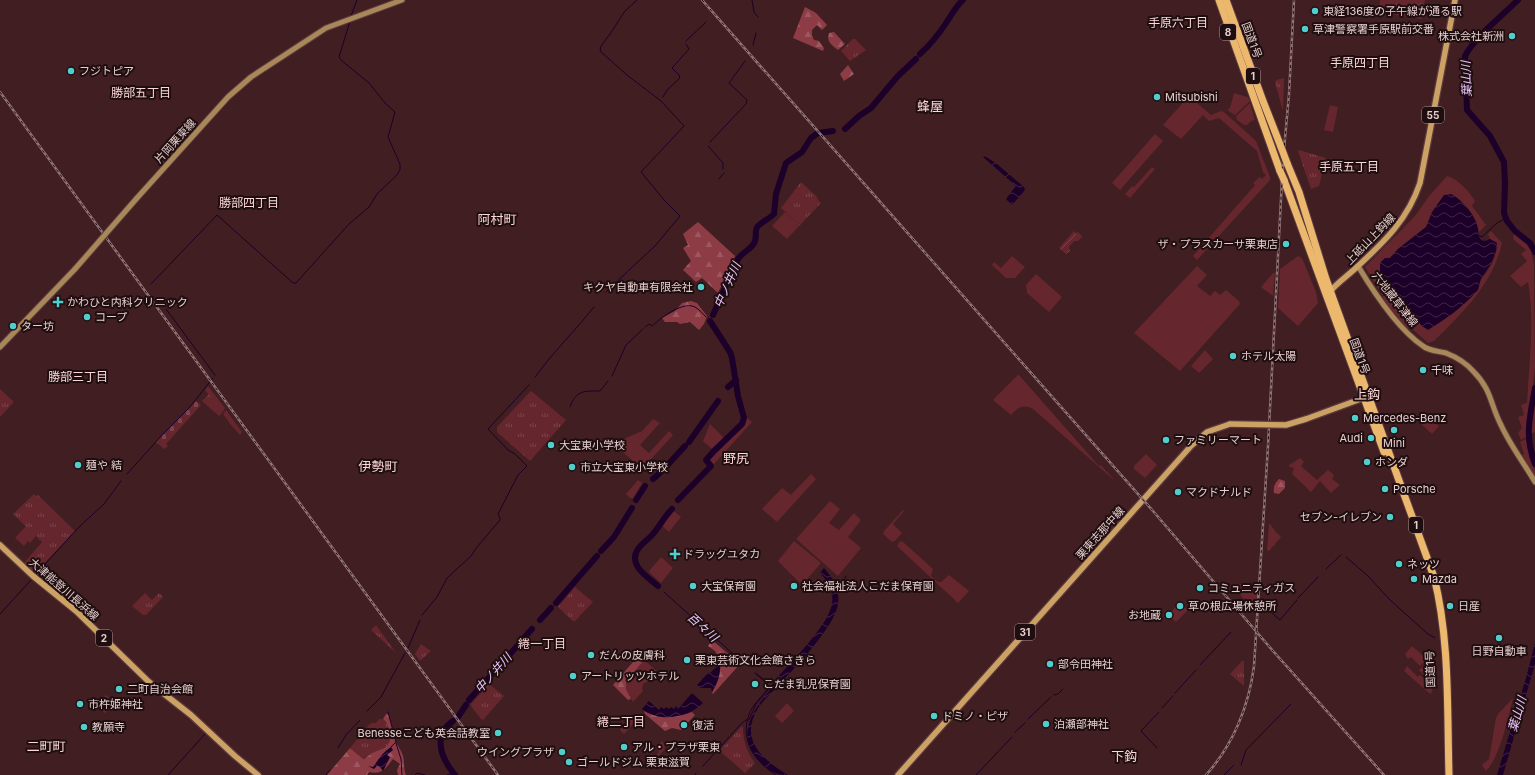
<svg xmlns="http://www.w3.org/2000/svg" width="1535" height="775" font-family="Inter,'Noto Sans JP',sans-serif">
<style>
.grass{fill:#66262e}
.forest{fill:url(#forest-firs)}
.cemetery{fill:url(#cemetery-stones)}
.park{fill:url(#park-tufts)}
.garden{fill:url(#garden-furrows)}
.water{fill:url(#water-waves)}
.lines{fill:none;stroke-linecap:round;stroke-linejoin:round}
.stream{stroke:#1d0029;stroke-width:1}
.river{stroke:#1d0029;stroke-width:6}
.secondary-casing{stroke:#5c3a3d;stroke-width:7}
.primary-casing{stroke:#5c3a3d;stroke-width:8}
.highway-casing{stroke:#5c3a3d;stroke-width:9}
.secondary{stroke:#a88759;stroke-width:5}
.primary{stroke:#cba164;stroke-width:5.5}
.highway{stroke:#ebb86d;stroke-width:7}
.rail-casing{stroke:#927476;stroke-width:2.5}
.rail{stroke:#1e0e0f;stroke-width:1;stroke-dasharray:3;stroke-linecap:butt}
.secondary-bridge-casing{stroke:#5c3a3d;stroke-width:7;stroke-linecap:butt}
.primary-bridge-casing{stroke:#5c3a3d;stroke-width:8;stroke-linecap:butt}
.highway-bridge-casing{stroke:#5c3a3d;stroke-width:9;stroke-linecap:butt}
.secondary-bridge{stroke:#a88759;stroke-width:5}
.primary-bridge{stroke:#cba164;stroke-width:5.5}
.highway-bridge{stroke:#ebb86d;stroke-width:7}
.poi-dot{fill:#52cdcd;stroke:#1e0e0f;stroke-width:1.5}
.labels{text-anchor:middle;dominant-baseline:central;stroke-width:4;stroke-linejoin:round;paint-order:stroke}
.shield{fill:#1e0e0f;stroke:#ab9495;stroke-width:1}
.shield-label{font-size:10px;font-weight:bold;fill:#e7cecf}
.poi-label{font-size:11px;fill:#e7cecf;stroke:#1e0e0f;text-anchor:start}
.street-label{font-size:11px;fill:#e7cecf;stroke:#1e0e0f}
.neighbourhood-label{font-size:12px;fill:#fdd6d7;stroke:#1e0e0f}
.water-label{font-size:12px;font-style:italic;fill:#ecc6fd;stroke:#1e0e0f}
.quarter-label{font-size:13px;fill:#fdd6d7;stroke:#1e0e0f}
</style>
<defs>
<pattern id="forest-firs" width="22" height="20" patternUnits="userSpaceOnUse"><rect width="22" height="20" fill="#8d3c46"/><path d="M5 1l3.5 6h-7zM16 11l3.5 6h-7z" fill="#9d5760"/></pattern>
<pattern id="cemetery-stones" width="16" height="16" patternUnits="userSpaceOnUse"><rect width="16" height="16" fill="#66262e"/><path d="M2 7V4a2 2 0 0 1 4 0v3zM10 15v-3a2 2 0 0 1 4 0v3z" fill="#7c444b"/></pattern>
<pattern id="park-tufts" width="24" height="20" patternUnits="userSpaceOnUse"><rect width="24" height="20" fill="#66262e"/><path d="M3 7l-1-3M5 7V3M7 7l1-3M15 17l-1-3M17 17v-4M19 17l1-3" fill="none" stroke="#7c444b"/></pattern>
<pattern id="garden-furrows" width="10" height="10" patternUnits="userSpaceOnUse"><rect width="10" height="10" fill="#66262e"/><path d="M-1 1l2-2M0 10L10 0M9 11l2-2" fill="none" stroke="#7c444b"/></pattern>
<pattern id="water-waves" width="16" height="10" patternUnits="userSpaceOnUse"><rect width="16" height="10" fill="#1d0029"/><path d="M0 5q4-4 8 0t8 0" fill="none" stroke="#3e2447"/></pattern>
</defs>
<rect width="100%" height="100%" fill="#411e21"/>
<g class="grass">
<polygon points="1234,93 1248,97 1250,101 1235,115 1227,110 1230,108"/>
<polygon points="1189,96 1211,115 1221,111 1224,112 1256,141 1270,177 1270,180 1197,260 1193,256 1255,185 1253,183 1260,177 1262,179 1266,175 1263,172 1257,151 1219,118 1209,121 1203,115 1181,139 1163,125"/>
<polygon points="1250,103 1255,120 1251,121 1247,125 1244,125 1237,120 1236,116"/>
<polygon points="1330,105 1338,107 1333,132 1324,130"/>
<polygon points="1155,134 1163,141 1120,190 1112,183"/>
<polygon points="1152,167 1155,169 1130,198 1125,194 1132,186 1134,187"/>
<path d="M1447,176C1458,179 1469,191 1475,201L1472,206L1486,225L1479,232L1472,214L1455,196L1426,227L1398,249L1390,258L1385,282L1424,328L1478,290C1481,277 1482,280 1488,270C1493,263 1495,256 1497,249L1493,241L1490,239L1488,234L1491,231L1502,243C1492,285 1464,311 1434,341L1428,343L1409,326L1408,328C1398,322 1390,310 1383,301V296L1365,267L1415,216L1429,196Z"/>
<polygon points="785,212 800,225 787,239 772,226"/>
<path d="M1514,234L1526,243V244L1531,250L1534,264L1535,368L1526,437L1521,440L1518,433L1522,428L1518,417L1524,415L1521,405L1527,403C1529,363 1535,322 1528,282L1521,287L1510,276L1527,261L1521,254L1526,250L1513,239Z"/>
<polygon points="1012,256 1025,267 1015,278 1006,278 992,265 994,262 1001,268"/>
<polygon points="1298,256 1302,258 1316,292 1318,303 1298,326 1278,308 1280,269"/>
<polygon points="1197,266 1207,275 1197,286 1210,296 1215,291 1220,295 1226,290 1239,301 1240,304 1180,371 1134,333"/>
<polygon points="1273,273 1275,273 1273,296 1261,287"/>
<polygon points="1036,274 1062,297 1049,312 1027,293 1026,285"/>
<polygon points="1205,350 1213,359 1199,373 1191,366"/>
<path d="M1018,375H1019L1099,466L1101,465L1115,481L1033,409C1023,404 1018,407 1011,415L993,400Z"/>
<polygon points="208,386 225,408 222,413 205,390"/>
<polygon points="1535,398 1535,432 1529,435"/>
<polygon points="226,410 242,432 240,435 231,425 223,414"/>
<polygon points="1426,415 1439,426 1432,434 1419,422"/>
<polygon points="745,416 752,422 713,465 712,469 711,468 711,466 708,460 715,451 742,425"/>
<polygon points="653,419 660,423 640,445 649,453 669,431 673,435 642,469 616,446 626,438 642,431"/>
<polygon points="710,424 724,438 712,449 703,441"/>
<polygon points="1526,439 1530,460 1535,470 1535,479 1525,459 1521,456 1524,454 1520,442"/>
<polygon points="1146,454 1157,465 1145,478 1134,469 1134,466"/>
<polygon points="1300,458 1304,462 1301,466 1317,480 1328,470 1334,475 1332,479 1340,485 1331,493 1320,481 1311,492 1292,474 1294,468 1288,466"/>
<polygon points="811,474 816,479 777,522 762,509 782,488 791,495"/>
<polygon points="830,501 840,509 829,523 839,530 854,513 861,520 848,537 861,548 838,576 796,539"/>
<polygon points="903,510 904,511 893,524 902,533 895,541 892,542 883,534 884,531"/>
<polygon points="674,511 681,517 669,532 662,526"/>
<polygon points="26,526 36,536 30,543 28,541 24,546 15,538"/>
<polygon points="794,541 821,563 802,585 778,561"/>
<polygon points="900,541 903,542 933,569 931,576 938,582 941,582 949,575 969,591 958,603 898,547 897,546"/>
<polygon points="661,557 673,568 661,583 650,573 649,571"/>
<polygon points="1239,584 1257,585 1257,603 1251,607 1237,591 1240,588"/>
<polygon points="1412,646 1427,659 1420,666 1411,657 1408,659 1405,654"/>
<path d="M644,660L659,673L654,679L653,678C648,683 640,681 643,691L633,702L626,689V682Z"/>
<path d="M1428,661C1434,666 1432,677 1433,685L1419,670Z"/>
<polygon points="1407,666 1418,677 1420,675 1433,687 1431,694 1429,693 1404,671"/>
<path d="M1513,698C1508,718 1500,757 1486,771L1482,765L1489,759L1496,718L1499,713Z"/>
<polygon points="787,703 794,711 782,723 775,716"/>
<polygon points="632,717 634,717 638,721 633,724 624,734 620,730"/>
<polygon points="662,741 664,744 665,749 650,765 648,764 659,752 656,748"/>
</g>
<g class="forest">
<polygon points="805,7 816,13 827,25 822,30 817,25 812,30 812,35 814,40 819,41 824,48 823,51 793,38"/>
<path d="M834,32L845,44L838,50C832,45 826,42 829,33Z"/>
<polygon points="848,65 854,74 844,81 840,74"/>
<polygon points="698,222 735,256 718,293 702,278 696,282 683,270 691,261 683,248 688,245 683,234"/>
<polygon points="691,301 697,303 707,316 704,324 699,330 690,322 680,324 677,322 665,322 662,318 675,311 682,303"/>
<path d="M1279,479L1285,481V488L1279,494L1274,493C1273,487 1275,483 1279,479Z"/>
<polygon points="712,640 740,664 713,694 712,693 719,675 720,663 721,661 715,651 708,646"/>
<polygon points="639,655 644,660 626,682 626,689 631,699 628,700 613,685"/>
<path d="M644,711C660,718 675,718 692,712L695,715L681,730L672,728L665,731L645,714Z"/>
<path d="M386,714H388C392,723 393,732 396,742C398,747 402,751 403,756C405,763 403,769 406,775H398L397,770L400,764L393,759C386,768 382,775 369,772L367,775H327L350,748L364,759L373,752L384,748L390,733L386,722L383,719Z"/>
</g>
<polygon class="cemetery" points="196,401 201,405 166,444 168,446 164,449 156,442"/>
<g class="park">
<polygon points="1380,0 1425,0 1421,19 1379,12"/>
<polygon points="853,39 855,39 866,50 850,61 841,51"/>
<polygon points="1284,78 1283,111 1275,82 1276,80"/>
<polygon points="1299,150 1326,158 1319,186 1311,189 1298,151"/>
<polygon points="801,182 818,198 817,199 821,203 800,225 781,208"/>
<polygon points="0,389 14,402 0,417"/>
<polygon points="531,391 566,420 530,461 497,432 497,427"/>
<polygon points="209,394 222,413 219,416 202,401"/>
<polygon points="638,480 642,483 633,498 630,498 626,494"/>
<polygon points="34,494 36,496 38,495 75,531 34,574 24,563 42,542 13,514"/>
<polygon points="1269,524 1270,524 1275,531 1281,537 1269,551 1267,550"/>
<polygon points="575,587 593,602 574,622 558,607"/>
<polygon points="145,593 152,600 159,593 163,597 146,615 143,615 132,606"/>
<polygon points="1179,602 1188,610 1176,622 1169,615"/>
<polygon points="376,625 396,653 371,630"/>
<polygon points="421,644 431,651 420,661 415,654"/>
<polygon points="1242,661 1244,661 1244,686 1230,674"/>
<polygon points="489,684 504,696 483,720 481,719 471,706 471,704"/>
<polygon points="106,695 114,703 105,713 96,706"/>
<path d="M379,719H383C389,725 394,739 387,746C384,749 378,750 375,752C371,753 367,756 363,759L350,748L369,725L372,723H376Z"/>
<path d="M742,726L743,728C743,740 747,753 755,763L745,773L721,752V749Z"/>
</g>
<polygon class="garden" points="1074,231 1077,234 1078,232 1082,236 1082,237 1078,241 1074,241 1069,247 1070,251 1066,254 1059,248"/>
<g class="water">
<polygon points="985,156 997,164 1024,187 1025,190 1012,205 1006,199 1016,186 983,157"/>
<path d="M1451,194C1463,200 1481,221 1478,235L1481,240L1485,241L1490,239L1497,243C1496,257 1490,266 1482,277C1479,281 1480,287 1477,291C1463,307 1446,319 1428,330L1421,325L1385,282L1380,276V263L1385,258H1390L1398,249L1426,227L1432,212L1444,195Z"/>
<path d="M824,568C833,578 840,590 838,604C834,631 781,682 761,704C737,737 760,758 788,775C775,775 770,771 761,763C734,738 752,710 772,688V685L775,680C791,662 828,626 832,604C834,592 828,581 820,573Z"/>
<polygon points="1535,643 1535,664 1503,775 1497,775 1526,678"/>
<path d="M720,663C721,673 718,683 712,692L711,688H700L697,685L709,672L710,673Z"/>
<path d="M692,693L703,703C688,718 659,723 642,709L649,701L659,710L661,707L664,709L666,707L669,709L671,707L674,709L676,706L678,709Z"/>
<path d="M391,747L393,750L387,755L390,757L383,771L380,767L377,766L374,769L368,766L373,767C379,759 383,752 391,747Z"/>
</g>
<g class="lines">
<g class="stream">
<polyline points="752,0 754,12 758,17"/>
<polyline points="351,16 357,0"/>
<polyline points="686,41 706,22"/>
<polyline points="753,45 756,33"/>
<polyline points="663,97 667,90 679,79 680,76 672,68 689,49 686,44"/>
<polyline points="710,142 746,104 747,100 729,83 745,61"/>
<polyline points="708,146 723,163 723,169"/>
<polyline points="719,179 724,173"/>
<polyline points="1478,235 1482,237 1497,223 1506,218"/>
<polyline points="628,271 655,246 680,216 664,200 641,172 684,126 661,101 627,75 600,51 601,46 610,34 625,11 637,0"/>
<polyline points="151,284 217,215 293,283 296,283 349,224 369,207 377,194 397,175 400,170 400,164 388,137 395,112 385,103 369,83 341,60 339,57 350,21"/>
<polyline points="606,292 627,272"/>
<polyline points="166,309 215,375"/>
<path d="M645,327L649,324L652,326C661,318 682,301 695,307C699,309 703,314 706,317"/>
<polyline points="612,376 626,345 643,329"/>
<path d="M535,377C553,352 575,331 594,307"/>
<path d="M570,407C576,390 584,391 600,391L608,381"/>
<polyline points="127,474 162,435 189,408 213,378"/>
<polyline points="1346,557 1368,576 1390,600 1428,634 1435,638"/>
<polyline points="1326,569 1341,555"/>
<polyline points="35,575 79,527 104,504 121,481"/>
<polyline points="842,586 846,576"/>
<polyline points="664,592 742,662"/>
<polyline points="1298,598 1318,577"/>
<polyline points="1262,604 1280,620 1297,600"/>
<polyline points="1248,612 1256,604"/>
<polyline points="0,614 31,580"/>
<polyline points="422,615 437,597 447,578 471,556 477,547 500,520 500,518 498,514 518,475 527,466 515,454 508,450 488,429 529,385"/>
<polyline points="408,648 420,620"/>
<polyline points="1200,665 1231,632"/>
<polyline points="755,673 765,680"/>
<polyline points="755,673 764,681"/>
<path d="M767,687L766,691C761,697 755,703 751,710C738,736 753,761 776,775"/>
<polyline points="1175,693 1196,670"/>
<polyline points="1054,695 1058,694 1063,689"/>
<polyline points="1162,708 1173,696"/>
<polyline points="367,711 381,697 405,653"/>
<polyline points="388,712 396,742 391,747"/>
<polyline points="1028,719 1051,697"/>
<polyline points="1015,732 1025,723"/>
<polyline points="396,743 401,759 402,775"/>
<polyline points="338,748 346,735 360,720"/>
<polyline points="1157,748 1141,731 1159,712"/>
<polyline points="1241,765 1246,750 1291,704"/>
<polyline points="703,766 740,725 746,720 749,720 756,704 769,689 769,686"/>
<polyline points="168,775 205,734"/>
<polyline points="326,775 330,770"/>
<polyline points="415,775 417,773 425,775"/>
<polyline points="447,775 453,773"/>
<polyline points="695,775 696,773"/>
<polyline points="976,775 1012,737"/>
<polyline points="1224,775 1234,765"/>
</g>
<g class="river">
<path d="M1518,0C1502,16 1475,37 1465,56L1467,110L1490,136L1504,162L1505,183L1504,213L1507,221L1515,231L1530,243L1535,252"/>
<path d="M920,54C930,45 939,34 946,23C952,15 955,7 963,0"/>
<polyline points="899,75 916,59"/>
<polyline points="845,129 859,116 871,108 897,77"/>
<path d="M713,315L738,259C743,251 752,250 755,241C757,236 754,230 758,226C763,221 769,219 774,214L776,194L786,163L802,152L811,138L818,133L833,131"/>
<polyline points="728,387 736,380"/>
<path d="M1535,388C1530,417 1524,435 1535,464"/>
<polyline points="689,442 718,401"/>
<polyline points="653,479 662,471 685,446"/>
<polyline points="636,500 645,486"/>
<polyline points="678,500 711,466 706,460 714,451 742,424 744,418 738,396 732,358 730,352 710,321"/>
<polyline points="601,551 614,537 632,508"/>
<path d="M658,586C648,577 627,565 638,549C642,543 649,539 653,534C660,526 664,517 672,509"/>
<polyline points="556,603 597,556"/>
<polyline points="540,620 551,608"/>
<polyline points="522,640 532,629"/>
<polyline points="469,700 518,645"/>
<polyline points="458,717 466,705"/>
<path d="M453,721C432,736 441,758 455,775"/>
</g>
<defs>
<g id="secondary">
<polyline points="137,198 228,97 251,77 326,28 402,0"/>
<path d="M1358,266C1373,291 1399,330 1423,346C1429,351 1438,351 1446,353C1456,357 1466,363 1473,371C1492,390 1490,404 1501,425C1510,445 1524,463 1535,482"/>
<polyline points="0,347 75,269"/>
</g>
<g id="primary">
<path d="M1329,293C1336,283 1349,275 1358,266C1385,241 1408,219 1420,183L1455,0"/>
<polyline points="1306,419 1366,397"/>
<polyline points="0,545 33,576 76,611 149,682 191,715 235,756 258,775"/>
<polyline points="898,775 1191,446 1207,432 1230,424"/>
</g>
<g id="highway">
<polyline points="1219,0 1280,171"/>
<polyline points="1226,0 1263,101 1281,147"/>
<path d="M1287,163L1299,192L1326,279L1434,577C1450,640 1447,710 1449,775"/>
<polyline points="1284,180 1384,452"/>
</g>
</defs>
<use href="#secondary" class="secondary-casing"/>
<use href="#primary" class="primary-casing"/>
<use href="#highway" class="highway-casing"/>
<use href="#secondary" class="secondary"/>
<use href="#primary" class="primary"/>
<use href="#highway" class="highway"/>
<defs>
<g id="rail">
<polyline points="702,0 1153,511 1273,651 1384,775"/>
<polyline points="0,92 498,775"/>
<path d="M1206,775C1233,745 1249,706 1254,666L1268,446L1283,161L1289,94L1294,0"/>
</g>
</defs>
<use href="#rail" class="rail-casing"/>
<use href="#rail" class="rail"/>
<defs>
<polyline id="secondary-bridge" points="75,269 137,198"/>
<polyline id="primary-bridge" points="1230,424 1286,425 1306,419"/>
<g id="highway-bridge">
<polyline points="1281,147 1287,163"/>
<polyline points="1280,171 1284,180"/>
</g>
</defs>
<use href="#secondary-bridge" class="secondary-bridge-casing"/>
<use href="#primary-bridge" class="primary-bridge-casing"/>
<use href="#highway-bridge" class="highway-bridge-casing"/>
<use href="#secondary-bridge" class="secondary-bridge"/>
<use href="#primary-bridge" class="primary-bridge"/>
<use href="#highway-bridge" class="highway-bridge"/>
</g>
<g class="poi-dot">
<circle cx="1315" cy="11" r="4"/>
<circle cx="1305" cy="29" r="4"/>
<circle cx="1512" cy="36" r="4"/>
<circle cx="71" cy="71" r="4"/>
<circle cx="1157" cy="97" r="4"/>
<circle cx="1286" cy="244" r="4"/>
<circle cx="701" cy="287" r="4"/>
<path d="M56 296h4v4h4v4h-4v4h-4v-4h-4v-4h4z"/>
<circle cx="87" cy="317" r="4"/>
<circle cx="13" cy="326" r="4"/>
<circle cx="1233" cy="356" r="4"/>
<circle cx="1423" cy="370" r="4"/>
<circle cx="1355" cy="418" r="4"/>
<circle cx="1394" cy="430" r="4"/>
<circle cx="1371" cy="438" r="4"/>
<circle cx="1166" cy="440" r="4"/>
<circle cx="551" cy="445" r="4"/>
<circle cx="1367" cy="462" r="4"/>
<circle cx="78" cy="465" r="4"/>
<circle cx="572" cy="467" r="4"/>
<circle cx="1385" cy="489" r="4"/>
<circle cx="1178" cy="492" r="4"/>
<circle cx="1390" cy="517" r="4"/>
<path d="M673 548h4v4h4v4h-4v4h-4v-4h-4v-4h4z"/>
<circle cx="1399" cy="564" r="4"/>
<circle cx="1414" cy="579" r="4"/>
<circle cx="693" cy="586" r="4"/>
<circle cx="794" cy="586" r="4"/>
<circle cx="1200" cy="588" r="4"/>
<circle cx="1180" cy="606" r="4"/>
<circle cx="1450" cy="606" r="4"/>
<circle cx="1169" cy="615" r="4"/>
<circle cx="1499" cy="638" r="4"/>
<circle cx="591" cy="655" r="4"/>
<circle cx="687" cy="660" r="4"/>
<circle cx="1050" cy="664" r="4"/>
<circle cx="573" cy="676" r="4"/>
<circle cx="755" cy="684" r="4"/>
<circle cx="119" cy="689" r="4"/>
<circle cx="80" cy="704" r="4"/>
<circle cx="934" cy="716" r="4"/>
<circle cx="1046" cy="724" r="4"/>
<circle cx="684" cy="725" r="4"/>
<circle cx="84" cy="727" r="4"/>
<circle cx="498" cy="733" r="4"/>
<circle cx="624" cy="747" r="4"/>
<circle cx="562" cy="752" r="4"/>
<circle cx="569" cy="762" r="4"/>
</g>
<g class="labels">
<g class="shield">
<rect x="1220" y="24" width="16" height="16" rx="3"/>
<rect x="1246" y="68" width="14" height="16" rx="3"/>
<rect x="1422" y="107" width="22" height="16" rx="3"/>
<rect x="1409" y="517" width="14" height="16" rx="3"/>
<rect x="1015" y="624" width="20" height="16" rx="3"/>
<rect x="96" y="630" width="16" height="16" rx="3"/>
</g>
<g class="shield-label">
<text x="1228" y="32">8</text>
<text x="1253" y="76">1</text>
<text x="1433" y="115">55</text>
<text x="1416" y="525">1</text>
<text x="1025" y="632">31</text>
<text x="104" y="638">2</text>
</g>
<g class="poi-label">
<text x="1323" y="11">東経136度の子午線が通る駅</text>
<text x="1313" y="29">草津警察署手原駅前交番</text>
<text x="1504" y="36" text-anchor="end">株式会社新洲</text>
<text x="79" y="71">フジトピア</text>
<text x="1165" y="97">Mitsubishi</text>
<text x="1278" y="244" text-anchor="end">ザ・プラスカーサ栗東店</text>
<text x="693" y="287" text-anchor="end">キクヤ自動車有限会社</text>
<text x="67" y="302">かわひと内科クリニック</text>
<text x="95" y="317">コープ</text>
<text x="21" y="326">ター坊</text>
<text x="1241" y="356">ホテル太陽</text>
<text x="1431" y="370">千味</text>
<text x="1363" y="418">Mercedes-Benz</text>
<text x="1363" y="438" text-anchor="end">Audi</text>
<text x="1174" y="440">ファミリーマート</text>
<text x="1394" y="443" text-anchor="middle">Mini</text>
<text x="559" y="445">大宝東小学校</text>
<text x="1375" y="462">ホンダ</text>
<text x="86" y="465">麺や 結</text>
<text x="580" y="467">市立大宝東小学校</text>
<text x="1393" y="489">Porsche</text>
<text x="1186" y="492">マクドナルド</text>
<text x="1382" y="517" text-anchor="end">セブン-イレブン</text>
<text x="683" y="554">ドラッグユタカ</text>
<text x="1407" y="564">ネッツ</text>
<text x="1422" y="579">Mazda</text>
<text x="701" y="586">大宝保育園</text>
<text x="802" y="586">社会福祉法人こだま保育園</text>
<text x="1208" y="588">コミュニティガス</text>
<text x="1188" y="606">草の根広場休憩所</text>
<text x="1458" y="606">日産</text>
<text x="1161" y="615" text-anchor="end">お地蔵</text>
<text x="1499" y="651" text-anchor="middle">日野自動車</text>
<text x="599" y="655">だんの皮膚科</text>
<text x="695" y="660">栗東芸術文化会館さきら</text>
<text x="1058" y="664">部令田神社</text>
<text x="581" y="676">アートリッツホテル</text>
<text x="763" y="684">こだま乳児保育園</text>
<text x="127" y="689">二町自治会館</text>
<text x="88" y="704">市杵姫神社</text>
<text x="942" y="716">ドミノ・ピザ</text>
<text x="1054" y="724">泊瀬部神社</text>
<text x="692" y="725">復活</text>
<text x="92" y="727">教願寺</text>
<text x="490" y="733" text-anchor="end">Benesseこども英会話教室</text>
<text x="632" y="747">アル・プラザ栗東</text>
<text x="554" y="752" text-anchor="end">ウイングプラザ</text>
<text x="577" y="762">ゴールドジム 栗東滋賀</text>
</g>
<g class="street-label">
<text transform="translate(1252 40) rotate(70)">国道1号</text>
<text transform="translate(175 141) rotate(-48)">片岡栗東線</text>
<text transform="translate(1370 239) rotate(-46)">上砥山上鈎線</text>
<text transform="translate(1395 299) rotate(52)">六地蔵草津線</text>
<text transform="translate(1360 356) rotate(70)">国道1号</text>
<text transform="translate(1100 533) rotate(-48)">栗東志那中線</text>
<text transform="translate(64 589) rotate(41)">大津能登川長浜線</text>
<text transform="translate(1430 669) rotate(-92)">国道1号</text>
</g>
<g class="neighbourhood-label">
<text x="1178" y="22">手原六丁目</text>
<text x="1360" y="62">手原四丁目</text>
<text x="141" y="92">勝部五丁目</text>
<text x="1349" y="166">手原五丁目</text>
<text x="249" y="202">勝部四丁目</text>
<text x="78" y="376">勝部三丁目</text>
<text x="542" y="643">綣一丁目</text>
<text x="621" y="721">綣二丁目</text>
</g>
<g class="water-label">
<text transform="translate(1466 79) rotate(-92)">葉山川</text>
<text transform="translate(727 285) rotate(-66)">中ノ井川</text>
<text transform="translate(703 627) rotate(42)">百々川</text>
<text transform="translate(493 673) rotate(-48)">中ノ井川</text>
<text transform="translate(1517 714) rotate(-74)">葉山川</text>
</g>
<g class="quarter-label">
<text x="930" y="106">蜂屋</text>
<text x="497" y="219">阿村町</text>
<text x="1367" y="394">上鈎</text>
<text x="736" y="458">野尻</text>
<text x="378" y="466">伊勢町</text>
<text x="46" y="746">二町町</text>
<text x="1124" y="756">下鈎</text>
</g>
</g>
</svg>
